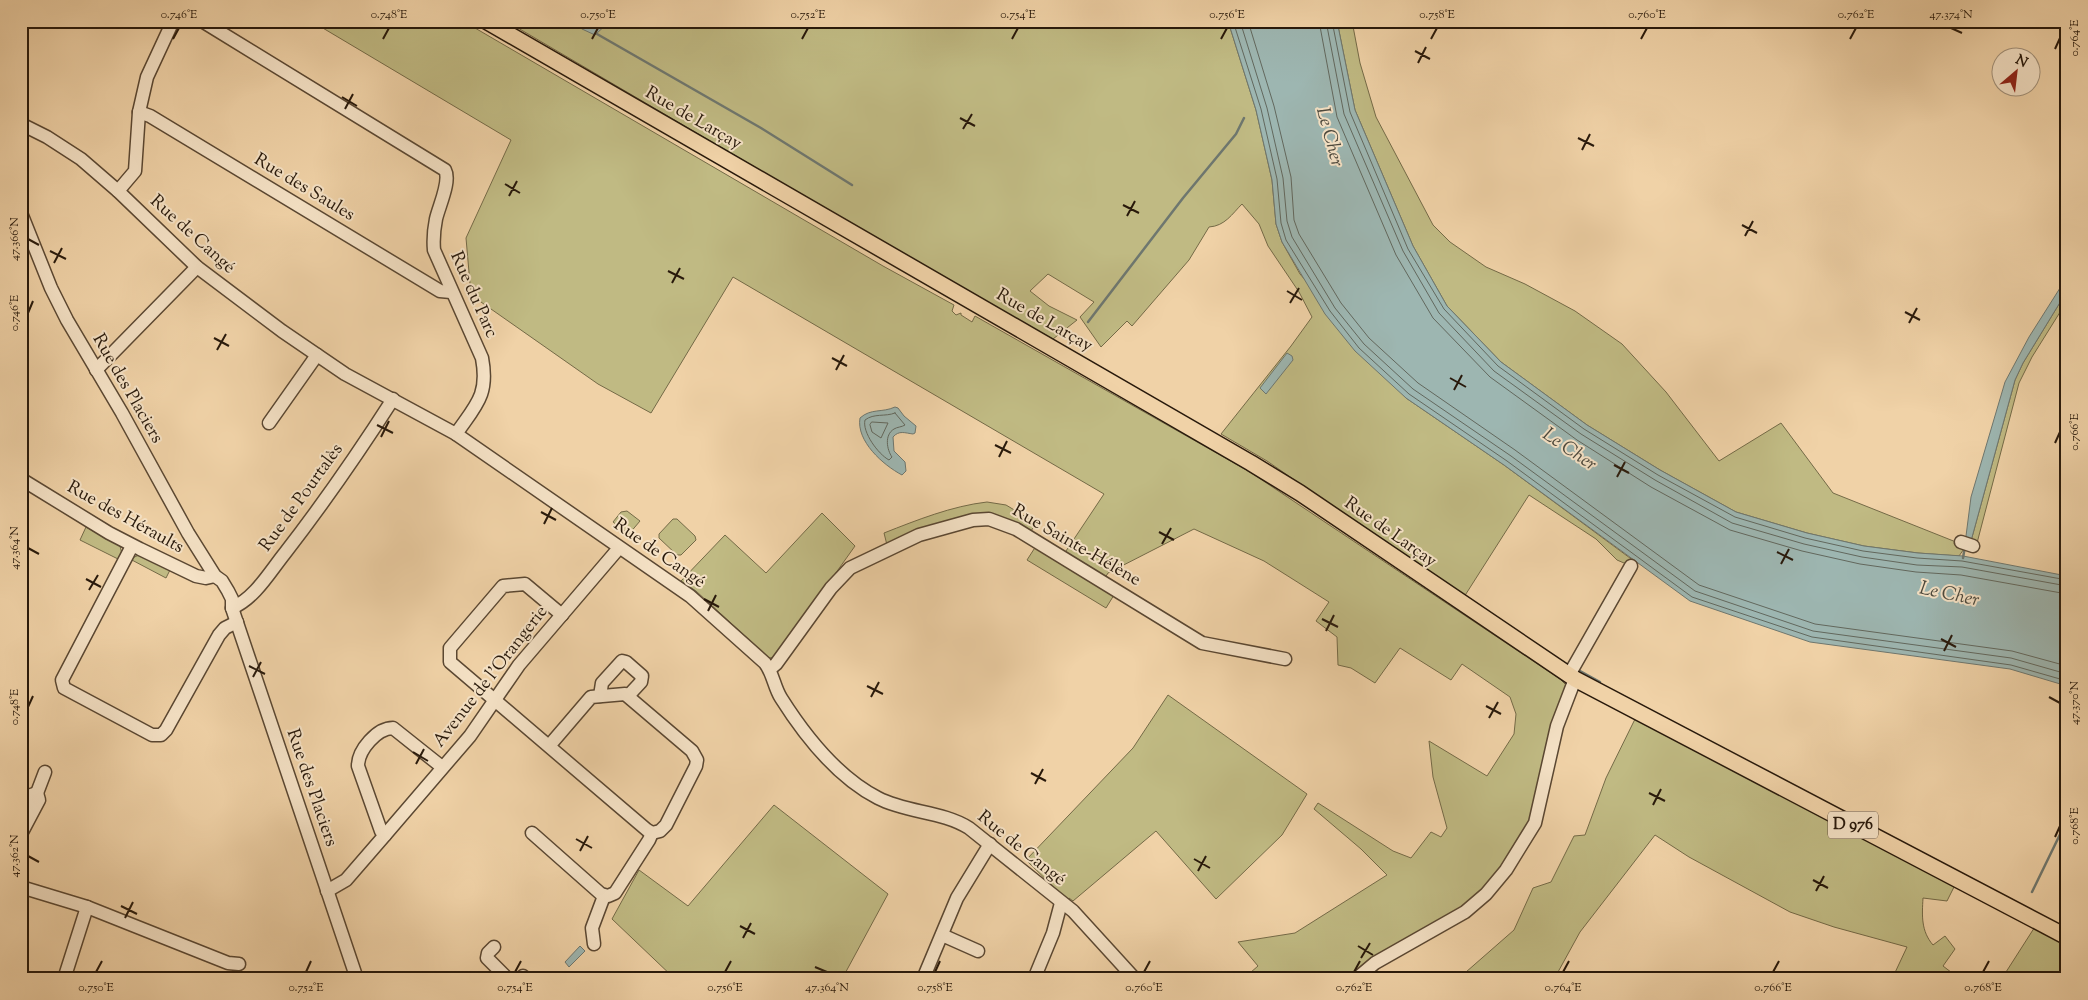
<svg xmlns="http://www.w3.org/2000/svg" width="2088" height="1000" font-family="'Sorts Mill Goudy',serif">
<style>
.green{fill:#c0ba83;stroke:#746a47}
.water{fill:#9db6b1;stroke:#6e776f}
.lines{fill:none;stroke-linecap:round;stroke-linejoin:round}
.shore{stroke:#62685e;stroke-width:1}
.stream{stroke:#6e776f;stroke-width:2.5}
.minor-casing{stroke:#5a4732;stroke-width:15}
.major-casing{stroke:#28190b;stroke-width:18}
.minor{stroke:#f5e2c6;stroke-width:12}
.major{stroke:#f0d2a7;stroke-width:15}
.ticks{fill:none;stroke:#28190b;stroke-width:2}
.labels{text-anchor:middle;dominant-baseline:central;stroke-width:4;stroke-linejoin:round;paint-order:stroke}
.shield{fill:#f5e2c6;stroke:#665543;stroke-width:1}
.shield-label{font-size:16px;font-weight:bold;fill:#28190b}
.street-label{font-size:18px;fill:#28190b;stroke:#f5e2c6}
.water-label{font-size:19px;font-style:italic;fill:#4b483d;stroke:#f5e2c6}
.neatline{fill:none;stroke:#28190b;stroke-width:2}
.ticks-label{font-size:12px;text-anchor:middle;fill:#28190b}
</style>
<rect width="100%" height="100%" fill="#f0d2a7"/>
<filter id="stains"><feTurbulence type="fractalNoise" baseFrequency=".004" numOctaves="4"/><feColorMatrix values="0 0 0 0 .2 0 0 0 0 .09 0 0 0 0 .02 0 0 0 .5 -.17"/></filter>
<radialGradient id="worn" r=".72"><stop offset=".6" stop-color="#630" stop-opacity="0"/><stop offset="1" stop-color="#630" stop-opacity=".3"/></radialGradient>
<g class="green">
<polygon points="311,21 463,21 883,266 954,305 952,311 956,315 961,313 961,315 972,322 975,316 1250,472 1560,679 1570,689 1535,823 1486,894 1356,979 1243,979 1258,966 1238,942 1295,933 1387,875 1361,849 1314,809 1318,803 1393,851 1411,858 1431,832 1441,837 1447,828 1433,777 1429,741 1487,776 1514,734 1516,714 1510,697 1462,664 1451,680 1400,648 1375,683 1351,668 1338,665 1337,637 1316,621 1329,602 1264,561 1194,529 1108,573 1103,581 1062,557 1104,494 733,277 651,413 598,384 471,295 466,238 511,140"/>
<path d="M506,21H1228L1256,110L1272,180L1276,224L1282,242L1300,274L1406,398L1504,465L1634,561L1631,566L1617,560L1596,539L1529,495L1464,597L1267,461L1221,434L1291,346L1312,317L1299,292L1268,246L1259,224L1242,204C1232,214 1225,226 1209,227L1189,260L1132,326L1127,321L1101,347L1080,317L1094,302L1048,274L1030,291L1049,306L1077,320L1053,339L935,273Z"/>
<polygon points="1337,21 1352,21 1360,63 1376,117 1433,225 1450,242 1486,267 1525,284 1575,311 1622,344 1666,392 1719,461 1781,423 1833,493 1966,546 1959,556 1918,553 1864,546 1807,533 1736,512 1660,470 1587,425 1501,362 1447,306 1413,246 1355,110"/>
<polygon points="2067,291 2067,301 2032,357 2019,383 1977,543 1971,541 2015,380 2023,363"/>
<path d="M987,502L1006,505L1036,523L1028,536L981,519L888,549L884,533C917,520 952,506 987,502Z"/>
<polygon points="627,511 640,521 629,534 613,522 621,512"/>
<polygon points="822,513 855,546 776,657 769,658 696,591 681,581 725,535 766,573"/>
<polygon points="673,519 677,519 695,536 696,540 681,555 677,555 659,538 659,534"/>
<polygon points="86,527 120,546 122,554 120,560 80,540"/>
<polygon points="1036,546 1114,595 1106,608 1027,560"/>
<polygon points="139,555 170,570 166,578 130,559"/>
<polygon points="1168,695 1307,794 1282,835 1216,899 1156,831 1073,901 1069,898 1067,900 1026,860 1133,748"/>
<path d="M1638,713L1958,879L1947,901L1923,898C1922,916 1921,931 1933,945L1945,936L1955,949L1943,966L1960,979H1892L1907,947L1834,927L1790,912L1689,857L1655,835L1580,932L1558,972L1549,979H1458L1514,930L1533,888L1551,882L1574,836L1585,835L1606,778Z"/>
<polygon points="774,805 888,894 842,979 675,979 612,919 639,870 688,906"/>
<polygon points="2038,922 2067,937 2067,979 1999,979 2006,972"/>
</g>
<g class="water">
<polygon points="572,21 610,21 595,35 582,29"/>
<polygon points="1228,21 1337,21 1355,110 1413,246 1447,306 1501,362 1587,425 1660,470 1736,512 1807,533 1864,546 1918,553 1963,556 2067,576 2067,686 2010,669 1810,642 1690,601 1504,465 1406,398 1355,351 1325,314 1282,242 1276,224 1272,180 1256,110"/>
<polygon points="2067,277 2067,291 2023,363 2015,380 1971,541 1968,540 1966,536 1971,497 2005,382 2029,337"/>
<polygon points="1287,353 1292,356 1293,360 1266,394 1260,388"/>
<path d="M895,407L898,408L904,416L916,426L915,433L913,434C905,433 899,430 893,437L894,451L905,462L906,471L902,475C883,465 856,441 860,418C871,408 882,413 895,407Z"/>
<polygon points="580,946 585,951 569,967 565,962"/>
</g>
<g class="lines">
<g class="shore">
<polyline points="1233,21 1261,109 1277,179 1281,223 1286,240 1330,311 1359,348 1409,394 1507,461 1692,597 1812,637 2011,665 2067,681"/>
<polyline points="1240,21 1267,108 1283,178 1287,221 1292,237 1335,308 1364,344 1413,389 1511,456 1695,591 1813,631 2011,658 2067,674"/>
<polyline points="1248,21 1274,106 1291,177 1294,220 1299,234 1341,303 1369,338 1418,383 1515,450 1699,585 1815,624 2012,651 2067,666"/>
<polyline points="1319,21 1337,117 1396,255 1433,318 1490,377 1577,440 1651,487 1730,530 1802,551 1860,564 1916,572 1961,575 2067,594"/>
<polyline points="1326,21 1344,114 1403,251 1439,313 1494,371 1581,434 1655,480 1732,523 1804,544 1862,557 1917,565 1962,567 2067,586"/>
<polyline points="1332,21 1350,112 1408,249 1444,309 1498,366 1584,429 1658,475 1735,517 1805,538 1863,551 1917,558 1962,561 2067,580"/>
<path d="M895,413L905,425C902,427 897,427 894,429C884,435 887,450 892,457L889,460C878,454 862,432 865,420C874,413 885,417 895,413Z"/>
<polygon points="872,422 888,423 881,438 872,432 870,425"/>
</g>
<g class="stream">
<polyline points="597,34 761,128 852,185"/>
<polyline points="1088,322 1183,198 1236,134 1244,118"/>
<polyline points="1963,558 1965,546"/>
<polyline points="1580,671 1600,682"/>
<polyline points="2032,892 2067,820"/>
</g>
<defs>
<g id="minor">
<path d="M202,21L445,170C451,181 439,206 436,219C434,229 433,239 434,250L482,358C489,395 476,405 456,434"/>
<polyline points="139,112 150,116 440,291 451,292"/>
<path d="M23,125L47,137L81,159L118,191L197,267L282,331L345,374L456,434L690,596L765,663C773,673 774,687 781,698C805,736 837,777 878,798C907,813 942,811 969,828L1073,911L1135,979"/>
<polyline points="118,191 135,171 139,112 147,77 173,21"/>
<polyline points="21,213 51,288 67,320 122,413 188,533 215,576 222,581 228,591 232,599 232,608 357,979"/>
<polyline points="96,370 197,267"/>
<polyline points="269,423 317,355"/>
<polyline points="21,479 109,533 140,549 196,576 206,578 215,576"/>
<polyline points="1961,542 1973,546"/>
<polyline points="132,546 62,680 64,688 152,735 161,735 166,730 219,635 225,628 237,622"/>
<path d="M232,608C255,598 269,573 285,553C323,504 359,452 393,399"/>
<polyline points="770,669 776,664 831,588 850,568 919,535 973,520 989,519 1016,529 1202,643 1285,659"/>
<polyline points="1569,675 1631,566"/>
<polyline points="600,696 602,683 622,661 626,662 642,676 641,682 628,696"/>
<polyline points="549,746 591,697 625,694 692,751 697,760 696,766 666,825 660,831 652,833 647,830 450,662 450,648 503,586 525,584 562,615"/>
<polyline points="37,793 45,772"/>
<polyline points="21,812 31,795 37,793 39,800 21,834"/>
<polyline points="532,833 601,894 608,896 615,893 649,840 652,833"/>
<path d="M385,835L381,831L358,766C358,750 377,728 393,728L442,767"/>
<polyline points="21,887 87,907 64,979"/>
<polyline points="327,891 346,880 385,835 470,736 519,665 619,548"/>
<polyline points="87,907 228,963 239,964"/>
<polyline points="942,935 978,951"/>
<polyline points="594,944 592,928 604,896"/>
<polyline points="494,947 488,953 487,958 508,979"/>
<polyline points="520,979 523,976"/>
<polyline points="923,979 957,898 990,844"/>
<polyline points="1034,979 1053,933 1061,903"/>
<polyline points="1356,979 1375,963 1465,912 1486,894 1506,870 1535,823 1557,726 1575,679"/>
</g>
<polyline id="major" points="486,21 1251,463 1300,493 1575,679 2067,937"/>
</defs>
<use href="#minor" class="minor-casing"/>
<use href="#major" class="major-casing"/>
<use href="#minor" class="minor"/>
<use href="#major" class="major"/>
</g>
<path class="ticks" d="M1951,28L1962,33M173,39L179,28M383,39L389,28M592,39L598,28M802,39L808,28M1012,39L1018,28M1221,39L1227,28M1431,39L1437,28M1641,39L1647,28M1850,39L1856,28M2055,49L2060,38M1415,51L1430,59M1418,63L1426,47M342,97L357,106M345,109L353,94M960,118L975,126M963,129L972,114M1578,138L1594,146M1582,150L1590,134M505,184L520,193M509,196L517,181M1123,205L1139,213M1127,216L1135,201M1742,225L1757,233M1745,236L1753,221M28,239L39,245M50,251L66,259M54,263L62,248M668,271L684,279M672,283L680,268M1287,291L1302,300M1290,303L1299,288M1905,312L1920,320M28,313L33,301M1909,323L1917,308M214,338L229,346M217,350L226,334M832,358L847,366M836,370L844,355M1450,378L1466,387M1454,390L1462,375M377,425L393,433M381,437L389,421M2055,443L2060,432M995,445L1011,453M999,457L1007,441M1614,465L1629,473M1617,477L1625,462M541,512L556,520M544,524L552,508M1159,532L1174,540M1162,544L1171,528M28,548L39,554M1777,552L1793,560M1781,564L1789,549M86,579L101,587M89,590L98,575M704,599L719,607M708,611L716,595M1322,619L1338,627M1326,631L1334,615M1941,639L1956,647M1944,651L1952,635M249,666L265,674M253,677L261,662M867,686L883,694M871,697L879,682M2049,697L2060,703M1486,706L1501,714M28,707L33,696M1489,718L1498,702M413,752L428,761M416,764L424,749M1031,773L1046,781M1035,784L1043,769M1649,793L1665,801M1653,805L1661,789M2055,837L2060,826M576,839L592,848M580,851L588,836M28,856L39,862M1194,859L1210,868M1198,871L1206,856M1813,880L1828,888M1816,891L1824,876M121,906L137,914M125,918L133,902M740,926L755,934M743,938L751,923M1358,946L1373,955M1361,958L1370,943M815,967L827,972M96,972L102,961M306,972L311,961M515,972L521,961M725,972L731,961M935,972L940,961M1144,972L1150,961M1354,972L1360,961M1563,972L1569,961M1773,972L1779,961M1983,972L1989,961"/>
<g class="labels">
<rect class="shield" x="1828" y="811.5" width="50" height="27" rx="4"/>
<g class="shield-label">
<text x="1853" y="825">D 976</text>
</g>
<g class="street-label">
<text transform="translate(693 119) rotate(30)">Rue de Larçay</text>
<text transform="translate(304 188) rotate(31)">Rue des Saules</text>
<text transform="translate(192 235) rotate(42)">Rue de Cangé</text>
<text transform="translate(473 295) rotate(66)">Rue du Parc</text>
<text transform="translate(1044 321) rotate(30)">Rue de Larçay</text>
<text transform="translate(127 389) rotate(60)">Rue des Placiers</text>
<text transform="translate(302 498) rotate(-54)">Rue de Pourtalès</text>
<text transform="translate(125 518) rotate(29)">Rue des Héraults</text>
<text transform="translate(1390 533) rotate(35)">Rue de Larçay</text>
<text transform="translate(1076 546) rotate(30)">Rue Sainte-Hélène</text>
<text transform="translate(659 554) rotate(35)">Rue de Cangé</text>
<text transform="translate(491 677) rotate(-52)">Avenue de l'Orangerie</text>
<text transform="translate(311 788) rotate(71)">Rue des Placiers</text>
<text transform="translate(1021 849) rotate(39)">Rue de Cangé</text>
</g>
<g class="water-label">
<text transform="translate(1329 137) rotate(75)">Le Cher</text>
<text transform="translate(1569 450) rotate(34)">Le Cher</text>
<text transform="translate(1949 595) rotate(12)">Le Cher</text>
</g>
</g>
<rect width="2088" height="1000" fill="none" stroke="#f0d2a7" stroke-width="55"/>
<g transform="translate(2016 72) rotate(28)"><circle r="24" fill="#f5e2c6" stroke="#a3927b"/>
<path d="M0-4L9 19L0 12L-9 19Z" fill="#8f2418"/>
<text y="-8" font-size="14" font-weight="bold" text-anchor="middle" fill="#28190b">N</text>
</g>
<rect x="28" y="28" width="2032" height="944" class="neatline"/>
<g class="ticks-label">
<text x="179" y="18">0.746°E</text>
<text x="389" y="18">0.748°E</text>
<text x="598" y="18">0.750°E</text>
<text x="808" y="18">0.752°E</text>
<text x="1018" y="18">0.754°E</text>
<text x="1227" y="18">0.756°E</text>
<text x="1437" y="18">0.758°E</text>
<text x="1647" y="18">0.760°E</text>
<text x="1856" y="18">0.762°E</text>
<text x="1951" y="18">47.374°N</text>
<text transform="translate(2074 38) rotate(-90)" y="4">0.764°E</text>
<text transform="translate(14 239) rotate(-90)" y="4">47.366°N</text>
<text transform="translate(14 313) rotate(-90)" y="4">0.746°E</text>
<text transform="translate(2074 432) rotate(-90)" y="4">0.766°E</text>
<text transform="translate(14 548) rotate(-90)" y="4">47.364°N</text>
<text transform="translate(2074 703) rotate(-90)" y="4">47.370°N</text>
<text transform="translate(14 707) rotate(-90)" y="4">0.748°E</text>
<text transform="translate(2074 826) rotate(-90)" y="4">0.768°E</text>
<text transform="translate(14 856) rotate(-90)" y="4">47.362°N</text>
<text x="96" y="991">0.750°E</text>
<text x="306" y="991">0.752°E</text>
<text x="515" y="991">0.754°E</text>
<text x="725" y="991">0.756°E</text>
<text x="827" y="991">47.364°N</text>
<text x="935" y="991">0.758°E</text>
<text x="1144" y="991">0.760°E</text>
<text x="1354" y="991">0.762°E</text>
<text x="1563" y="991">0.764°E</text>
<text x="1773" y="991">0.766°E</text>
<text x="1983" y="991">0.768°E</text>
</g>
<rect width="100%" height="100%" filter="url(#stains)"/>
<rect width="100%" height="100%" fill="url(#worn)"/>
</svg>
